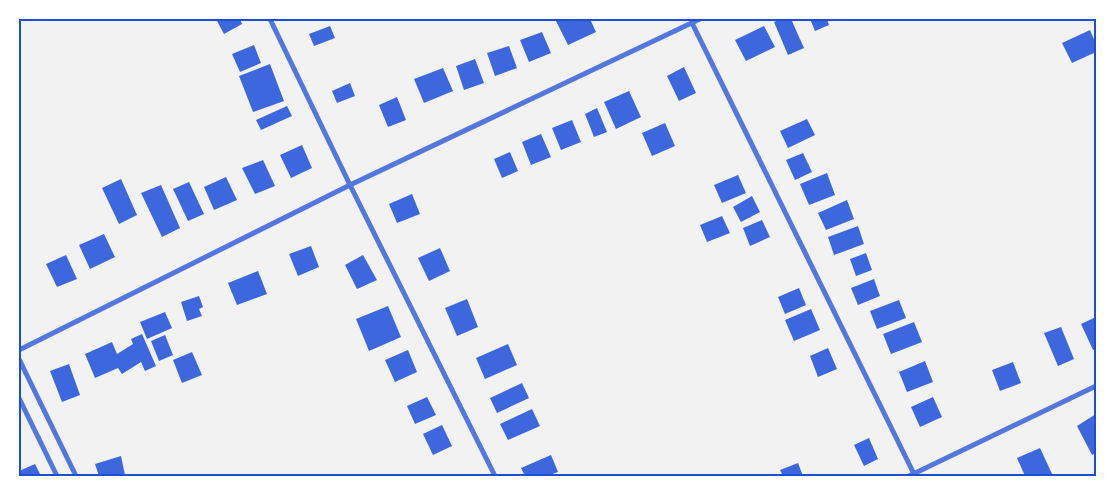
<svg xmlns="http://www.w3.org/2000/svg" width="1115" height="495" font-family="'IBM Plex Sans',sans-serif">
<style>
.building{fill:#3d67dc}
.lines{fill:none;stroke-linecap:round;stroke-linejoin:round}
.minor{stroke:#5277de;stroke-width:5}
.neatline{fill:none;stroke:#1d4ed8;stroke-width:2}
</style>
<rect width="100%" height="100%" fill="#f2f2f2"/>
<g class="building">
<polygon points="216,19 240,19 242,24 224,34"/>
<polygon points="555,19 590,19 596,32 568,45"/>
<polygon points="782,19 791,19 804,48 788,55 774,22"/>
<polygon points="810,19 827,19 829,25 815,31"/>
<polygon points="330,26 335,38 314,46 309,34"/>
<polygon points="764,26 775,47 746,61 735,40"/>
<polygon points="1090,30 1096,44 1096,52 1072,63 1062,43"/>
<polygon points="542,32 551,53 529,62 520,40"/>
<polygon points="254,45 261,63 240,72 232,54"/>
<polygon points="509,46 517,68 495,76 487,53"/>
<polygon points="475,59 484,83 464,90 456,66"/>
<polygon points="270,64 284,101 253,112 239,76"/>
<polygon points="684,67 696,93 679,101 667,76"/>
<polygon points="443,68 453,91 424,103 414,79"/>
<polygon points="350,83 355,96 337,103 332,91"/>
<polygon points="629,91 641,117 616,129 604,102"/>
<polygon points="397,97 406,120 388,127 379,105"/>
<polygon points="287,106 292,116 261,130 256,120"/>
<polygon points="597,108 607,132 594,137 585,114"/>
<polygon points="807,119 815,135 788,148 780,131"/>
<polygon points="572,120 581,142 561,150 552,128"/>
<polygon points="665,123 675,146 652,156 642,133"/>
<polygon points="541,134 551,157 531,165 522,142"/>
<polygon points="302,145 312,168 291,178 280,155"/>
<polygon points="510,152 518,171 502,178 494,159"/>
<polygon points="803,153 812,172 795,180 786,160"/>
<polygon points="263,160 275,186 255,194 242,168"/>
<polygon points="827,173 835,195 809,205 800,184"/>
<polygon points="738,175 746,193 722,203 714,185"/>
<polygon points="226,177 237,200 214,210 204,187"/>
<polygon points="121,179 137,215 119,224 102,188"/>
<polygon points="189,182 204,214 188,221 173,189"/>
<polygon points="161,185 180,228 162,237 141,193"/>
<polygon points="412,194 420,214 397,223 389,204"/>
<polygon points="752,196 760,212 741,222 733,207"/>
<polygon points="847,200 854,219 826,230 818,213"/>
<polygon points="722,216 730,233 707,242 700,225"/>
<polygon points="762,220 770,237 750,246 743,228"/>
<polygon points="858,226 864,244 834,255 828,237"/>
<polygon points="104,234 115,257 90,269 79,245"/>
<polygon points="311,246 319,267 298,276 289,254"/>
<polygon points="440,248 450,271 429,281 418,258"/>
<polygon points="866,253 872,270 856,276 850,259"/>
<polygon points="66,255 77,279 57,287 46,264"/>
<polygon points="363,255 377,280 357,289 345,265"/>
<polygon points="258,271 267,294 237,305 228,283"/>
<polygon points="874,279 880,296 858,305 851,288"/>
<polygon points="799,288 806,305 785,314 778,297"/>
<polygon points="199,296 203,307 199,309 202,316 187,321 181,302"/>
<polygon points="467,299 478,327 457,336 445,308"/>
<polygon points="899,300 906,318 877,329 870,311"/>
<polygon points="388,306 401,337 369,351 356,319"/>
<polygon points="811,309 820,330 794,341 785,320"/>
<polygon points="165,312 172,328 147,339 140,322"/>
<polygon points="1096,317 1096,349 1093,350 1081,324"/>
<polygon points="914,322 922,342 891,354 883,334"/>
<polygon points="1061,327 1074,359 1058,366 1044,333"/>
<polygon points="142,334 156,366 145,371 141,362 122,374 118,368 95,378 85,354 112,342 117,354 133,344 131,339"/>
<polygon points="165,335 173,355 159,361 151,341"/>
<polygon points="508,344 517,365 485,379 476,358"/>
<polygon points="828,348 837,369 818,377 810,356"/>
<polygon points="408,350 417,372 395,382 385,360"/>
<polygon points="192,352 202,375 182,383 173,360"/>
<polygon points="925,361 933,382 907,392 899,372"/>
<polygon points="1013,362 1021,383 1000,391 992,370"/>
<polygon points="69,364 80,395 62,402 50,371"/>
<polygon points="522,383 529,398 497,413 490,398"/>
<polygon points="427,397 436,415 415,424 407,406"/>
<polygon points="933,397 942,417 920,427 911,407"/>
<polygon points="532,409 540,426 508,440 500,424"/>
<polygon points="1096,414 1096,453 1092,455 1077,426"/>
<polygon points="442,425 452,446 433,455 423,434"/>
<polygon points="869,438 878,459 864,466 854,445"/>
<polygon points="1040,448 1053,476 1025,476 1017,458"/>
<polygon points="551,455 558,472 547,476 525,476 521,468"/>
<polygon points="121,456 125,475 99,476 95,464"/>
<polygon points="798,463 803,476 783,476 780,470"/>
<polygon points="35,464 41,476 19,476 19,471"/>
</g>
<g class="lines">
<g class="minor">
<polyline points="270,19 350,185 495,476"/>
<polyline points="692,23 915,476"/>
<polyline points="19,350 350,185 700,19"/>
<polyline points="19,359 76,476"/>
<polyline points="19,398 57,476"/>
<polyline points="909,476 1096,386"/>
</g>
</g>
<rect width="1115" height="495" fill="none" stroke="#ffffff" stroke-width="40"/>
<rect x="20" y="20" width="1075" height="455" class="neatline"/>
</svg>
